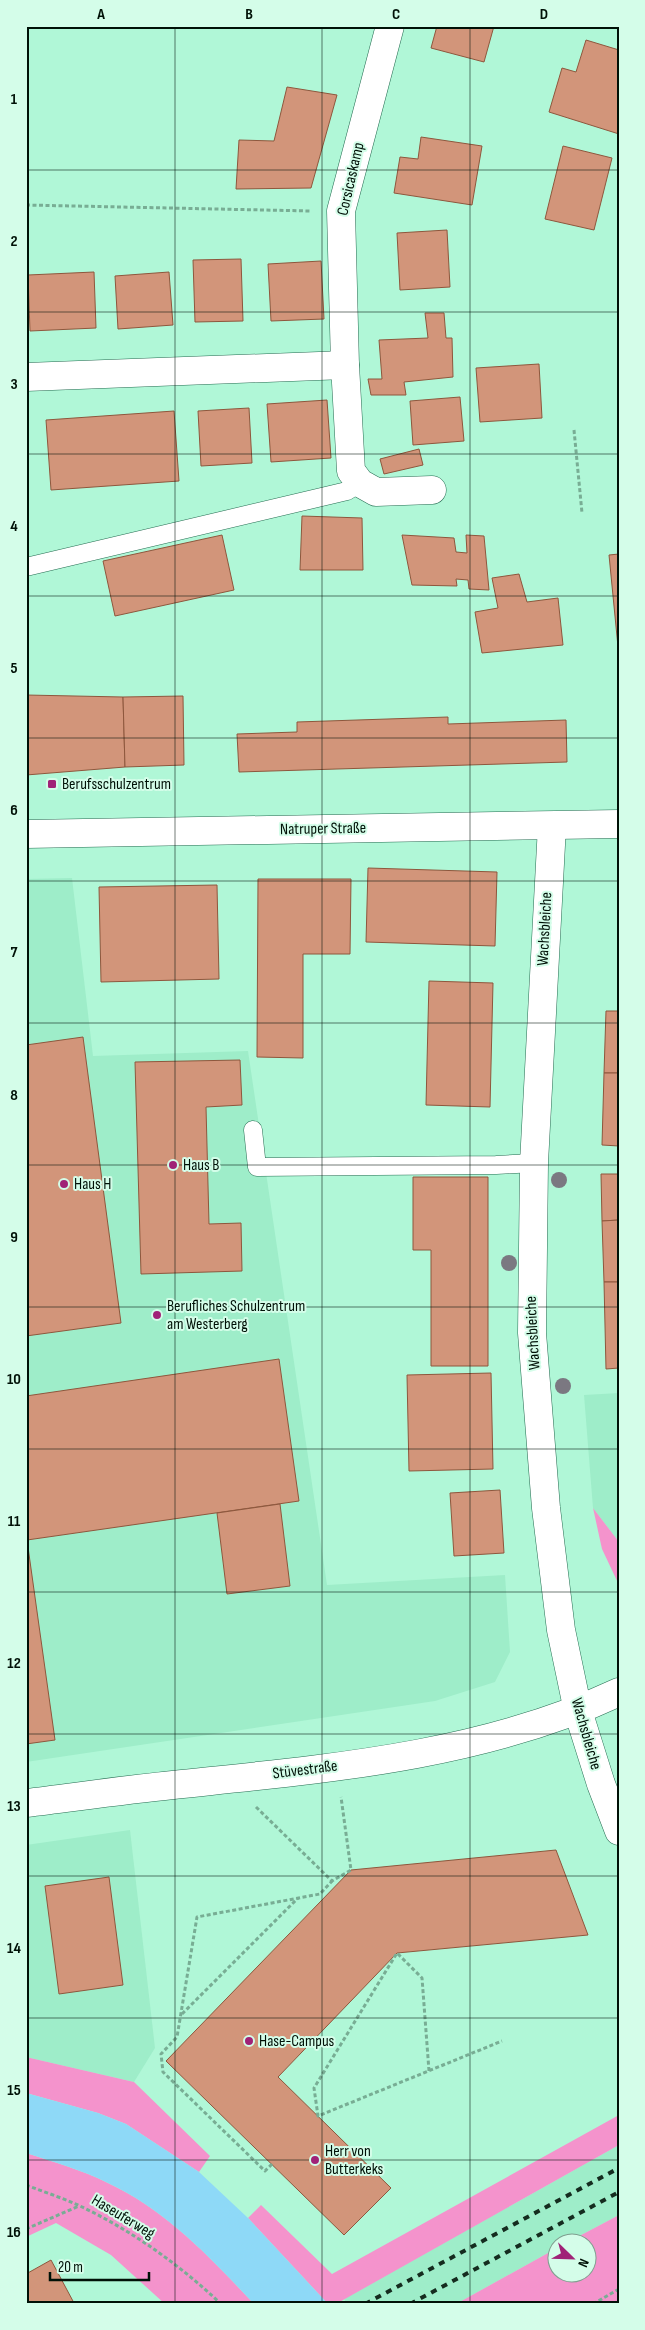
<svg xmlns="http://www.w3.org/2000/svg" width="645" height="2330" font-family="'Sofia Sans Condensed',sans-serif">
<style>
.built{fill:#9eedc9}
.green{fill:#f493cc}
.water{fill:#8ed9f7}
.building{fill:#d2957a;stroke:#8e573d}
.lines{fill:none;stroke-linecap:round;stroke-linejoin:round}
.lane-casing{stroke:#266d52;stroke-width:19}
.street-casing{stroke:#266d52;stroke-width:29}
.secondary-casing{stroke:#266d52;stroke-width:29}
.path{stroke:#78ad94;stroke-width:3;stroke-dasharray:4 2.5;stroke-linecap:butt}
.lane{stroke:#fff;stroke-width:18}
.street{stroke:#fff;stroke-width:28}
.secondary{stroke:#fff;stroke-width:28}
.rail{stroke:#152c1f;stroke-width:4;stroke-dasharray:6 6;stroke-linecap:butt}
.tree{fill:#7b7881}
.grid{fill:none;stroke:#001107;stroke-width:1;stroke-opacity:0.55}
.poi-dot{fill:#a02277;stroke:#d4fde9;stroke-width:2}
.labels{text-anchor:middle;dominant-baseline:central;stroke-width:4;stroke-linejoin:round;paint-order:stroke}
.street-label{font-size:16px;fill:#001107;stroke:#d4fde9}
.poi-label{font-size:16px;fill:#001107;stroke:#d4fde9;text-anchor:start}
.neatline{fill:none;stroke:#001107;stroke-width:2}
.grid-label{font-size:16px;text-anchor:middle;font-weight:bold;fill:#001107}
</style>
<rect width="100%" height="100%" fill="#b0f7d7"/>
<g class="built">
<polygon points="72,878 93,1056 248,1051 327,1585 505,1575 510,1652 495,1682 435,1701 26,1762 26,879"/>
<polygon points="619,1393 619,1542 593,1508 584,1395"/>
<polygon points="130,1830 155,2048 134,2082 26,2057 26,1845"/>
<polygon points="619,2145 619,2215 568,2242 558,2242 557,2248 456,2304 347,2304 344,2299"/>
</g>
<g class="green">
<polygon points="593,1508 619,1542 619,1585 602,1549"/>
<polygon points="26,2057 134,2082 210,2156 199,2172 126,2124 98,2113 26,2093"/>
<polygon points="619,2115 619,2145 336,2304 328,2304 248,2218 261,2205 332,2274"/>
<path d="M26,2153C54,2162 82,2170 108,2183C166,2210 211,2258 254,2304H165L111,2255L56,2223L26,2237Z"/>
<polygon points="619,2215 619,2304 456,2304 557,2248 558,2272 588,2272 588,2242 568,2242"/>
</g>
<path class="water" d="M26,2093L98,2113L126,2124L199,2172L248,2218L328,2304H254C211,2258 166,2210 108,2183C82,2170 54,2162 26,2153Z"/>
<g class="building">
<polygon points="437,26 494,26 484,62 431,48"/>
<polygon points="586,40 619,50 619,134 549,112 562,68 576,72"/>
<polygon points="287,87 337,95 311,188 236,189 239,140 274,141"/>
<polygon points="421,137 482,146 472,205 394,193 400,157 418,159"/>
<polygon points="563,146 612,158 594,230 545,219"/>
<polygon points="447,230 450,287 400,290 397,233"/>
<polygon points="241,259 243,321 195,322 193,260"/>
<polygon points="321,261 324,319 271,321 268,264"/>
<polygon points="94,272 96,328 30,331 28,275"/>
<polygon points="169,272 173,325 118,329 115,276"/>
<polygon points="425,313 444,313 446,338 452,338 453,377 404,382 406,395 371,395 368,379 382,379 379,340 428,338"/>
<polygon points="539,364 542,418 480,422 476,368"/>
<polygon points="460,397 464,441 413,445 410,401"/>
<polygon points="327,400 331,458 271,462 267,404"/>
<polygon points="249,408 252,463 201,466 198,411"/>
<polygon points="174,411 179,481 51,490 46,420"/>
<polygon points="419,449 423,465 384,474 380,459"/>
<polygon points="302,516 362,518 363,570 300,570"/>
<polygon points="222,535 234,590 115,616 103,561"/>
<polygon points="402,535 454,538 456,552 467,553 466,535 484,536 489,590 469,589 468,580 456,579 457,586 412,585"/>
<polygon points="619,554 619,657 609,555"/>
<polygon points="519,574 527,602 558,598 563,645 482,653 475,612 498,608 492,578"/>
<polygon points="26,695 123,697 125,767 26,775"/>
<polygon points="183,696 184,765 125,767 123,697"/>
<polygon points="448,717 448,724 566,720 567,762 239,772 237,734 297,732 297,722"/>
<polygon points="368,868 497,872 495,946 366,942"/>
<polygon points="258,879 351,879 350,954 303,954 303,1058 257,1057"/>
<polygon points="217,885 219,979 101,982 99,887"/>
<polygon points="429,981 493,983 490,1107 426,1105"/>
<polygon points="606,1011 619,1011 619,1073 604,1073"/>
<polygon points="83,1037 121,1323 26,1336 26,1045"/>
<polygon points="240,1060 242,1105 206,1107 209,1224 241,1223 242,1271 141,1274 135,1062"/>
<polygon points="604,1073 619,1073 619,1146 602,1145"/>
<polygon points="601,1174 619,1174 619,1220 602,1221"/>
<polygon points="413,1177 488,1177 488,1366 431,1366 431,1250 413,1250"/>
<polygon points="619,1220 619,1282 604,1282 602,1221"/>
<polygon points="604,1282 619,1282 619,1368 606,1369"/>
<polygon points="279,1359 299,1501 27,1540 55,1740 26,1744 26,1396"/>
<polygon points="491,1373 493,1469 409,1471 407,1375"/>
<polygon points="500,1490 504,1553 454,1556 450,1493"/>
<polygon points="280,1504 290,1586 227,1594 217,1513"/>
<polygon points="556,1850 588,1935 397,1953 278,2077 391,2188 344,2235 166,2061 351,1870"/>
<polygon points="109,1877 123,1985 59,1994 45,1886"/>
<polygon points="51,2260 74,2303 26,2304 26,2274"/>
</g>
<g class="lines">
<defs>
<g id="lane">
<polyline points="26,567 347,491 360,483"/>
<polyline points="253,1130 257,1167 496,1165 534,1163"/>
</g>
<g id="street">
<polyline points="390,26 341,211 345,365 351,471 360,483 376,492 432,490"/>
<polyline points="26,377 345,365"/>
<polyline points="552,826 534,1163 532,1333 546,1508 561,1630 578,1711 601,1784 619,1831"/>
<path d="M26,1803C75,1797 124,1790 173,1785C323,1769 480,1757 619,1692"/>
</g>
<polyline id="secondary" points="26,834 619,824"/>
</defs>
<use href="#lane" class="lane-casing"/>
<use href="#street" class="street-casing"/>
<use href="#secondary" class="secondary-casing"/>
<g class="path">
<polyline points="26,205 311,211"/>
<polyline points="574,430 582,513"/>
<polyline points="256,1807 332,1881 351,1870 341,1797"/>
<polyline points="182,2014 298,1898"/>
<polyline points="429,2071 422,1978 397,1953 314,2088 318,2116 502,2041"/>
<polyline points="272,2164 265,2171 163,2072 161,2054 177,2037 197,1917 320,1894 332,1881"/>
<path d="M26,2185C44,2192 63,2198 80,2206C131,2230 180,2265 221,2304"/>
<polyline points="26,2229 79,2206"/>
<polyline points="593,2304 619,2289"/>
</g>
<use href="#lane" class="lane"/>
<use href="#street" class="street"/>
<use href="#secondary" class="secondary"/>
<g class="rail">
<polyline points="365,2304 619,2168"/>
<polyline points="410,2304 619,2192"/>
</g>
</g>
<g class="tree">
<circle cx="559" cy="1180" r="8"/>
<circle cx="509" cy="1263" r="8"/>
<circle cx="563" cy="1386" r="8"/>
</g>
<path class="grid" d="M175,26V2304M322,26V2304M470,26V2304M26,170H619M26,312H619M26,454H619M26,596H619M26,738H619M26,881H619M26,1023H619M26,1165H619M26,1307H619M26,1449H619M26,1592H619M26,1734H619M26,1876H619M26,2018H619M26,2160H619"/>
<g class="poi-dot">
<rect x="47" y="779" width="10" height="10" rx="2.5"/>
<circle cx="173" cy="1165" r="5"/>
<circle cx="64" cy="1184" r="5"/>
<circle cx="157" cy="1315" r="5"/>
<circle cx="249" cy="2041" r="5"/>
<circle cx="315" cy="2160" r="5"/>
</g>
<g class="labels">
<g class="street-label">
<text transform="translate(351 179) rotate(-77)">Corsicaskamp</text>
<text transform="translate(323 829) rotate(-1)">Natruper Straße</text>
<text transform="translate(545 929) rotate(-87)">Wachsbleiche</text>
<text transform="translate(533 1333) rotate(-93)">Wachsbleiche</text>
<text transform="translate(586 1734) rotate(74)">Wachsbleiche</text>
<text transform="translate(305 1770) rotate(-7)">Stüvestraße</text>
<text transform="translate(123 2217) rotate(31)">Haseuferweg</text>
</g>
<g class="poi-label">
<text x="62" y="784">Berufsschulzentrum</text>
<text x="183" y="1165">Haus B</text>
<text x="74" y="1184">Haus H</text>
<text x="167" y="1306">Berufliches Schulzentrum<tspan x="167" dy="18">am Westerberg</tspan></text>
<text x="259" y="2041">Hase-Campus</text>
<text x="325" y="2151">Herr von<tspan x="325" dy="18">Butterkeks</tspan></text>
</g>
</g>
<rect width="645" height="2330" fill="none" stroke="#d4fde9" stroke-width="55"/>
<g transform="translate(572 2258) rotate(113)"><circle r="24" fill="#d4fde9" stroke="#7f9f8f"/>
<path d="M0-4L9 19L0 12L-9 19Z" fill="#a02277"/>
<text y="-8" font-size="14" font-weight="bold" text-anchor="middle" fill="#001107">N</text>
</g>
<path d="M50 2272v8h99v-8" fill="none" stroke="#001107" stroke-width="2.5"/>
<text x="58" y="2272" font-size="15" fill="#001107" stroke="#d4fde9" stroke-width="4" paint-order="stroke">20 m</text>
<rect x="28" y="28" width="590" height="2274" class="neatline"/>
<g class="grid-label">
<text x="101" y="19">A</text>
<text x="249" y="19">B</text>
<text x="396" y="19">C</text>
<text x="544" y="19">D</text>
<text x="14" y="104">1</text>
<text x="14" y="246">2</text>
<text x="14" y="389">3</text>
<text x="14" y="531">4</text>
<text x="14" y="673">5</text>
<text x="14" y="815">6</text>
<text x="14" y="957">7</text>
<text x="14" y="1100">8</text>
<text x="14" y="1242">9</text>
<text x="14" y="1384">10</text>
<text x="14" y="1526">11</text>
<text x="14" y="1668">12</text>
<text x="14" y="1811">13</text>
<text x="14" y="1953">14</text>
<text x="14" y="2095">15</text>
<text x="14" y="2237">16</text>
</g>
</svg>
